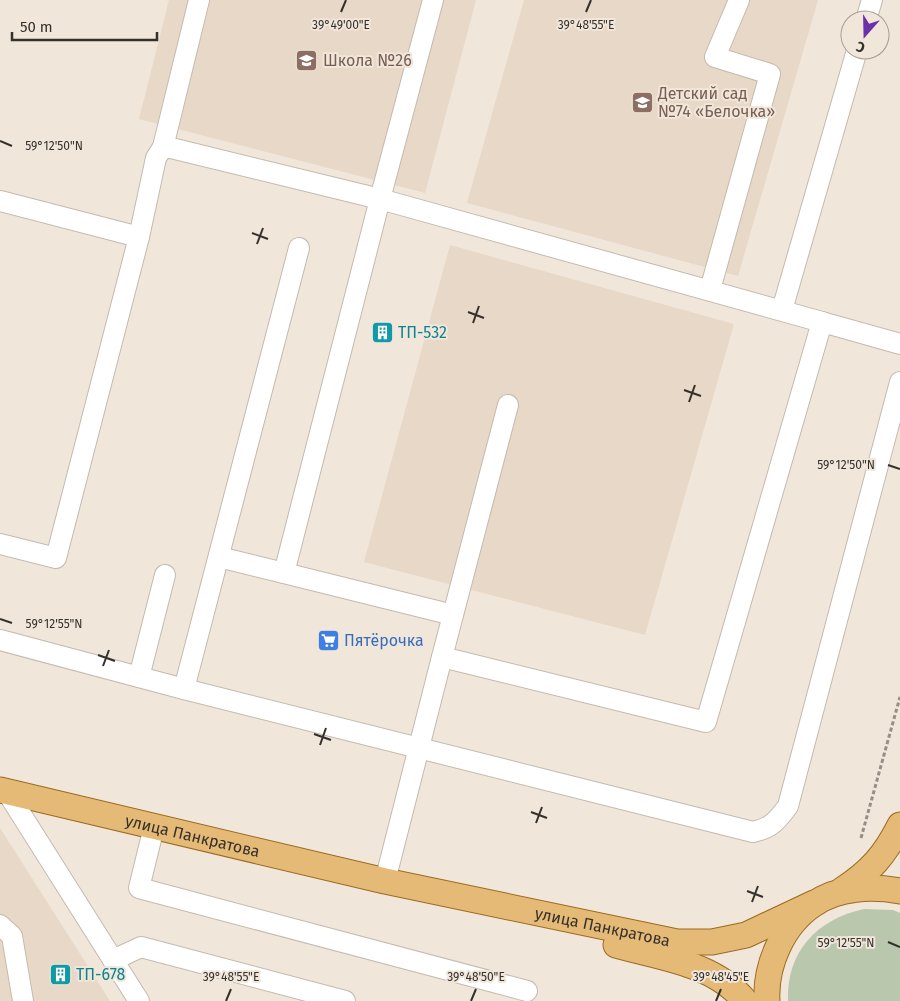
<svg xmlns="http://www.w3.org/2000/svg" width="900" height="1001" font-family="'Fira Sans',sans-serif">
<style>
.built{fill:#e8d8c7}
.green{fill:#b9c7ac}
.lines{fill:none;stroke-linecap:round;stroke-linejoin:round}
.minor-casing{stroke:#c4baaf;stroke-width:22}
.major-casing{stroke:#9b6b20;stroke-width:27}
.path{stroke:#968f87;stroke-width:3;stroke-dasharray:4 2.5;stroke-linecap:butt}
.minor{stroke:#fff;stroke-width:20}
.major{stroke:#e5b976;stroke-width:25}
.ticks{fill:none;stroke:#34302c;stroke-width:2}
.labels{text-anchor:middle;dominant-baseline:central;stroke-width:4;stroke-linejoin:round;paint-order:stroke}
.education-label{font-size:16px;fill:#785e54;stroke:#f0e6da;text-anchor:start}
.culture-label{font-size:16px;fill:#0d838f;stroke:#f0e6da;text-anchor:start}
.shop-label{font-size:16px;fill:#366cbe;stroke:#f0e6da;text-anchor:start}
.street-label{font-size:16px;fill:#34302c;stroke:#f0e6da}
.ticks-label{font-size:12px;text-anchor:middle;fill:#34302c;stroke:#f0e6da;stroke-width:4;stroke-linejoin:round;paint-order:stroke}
</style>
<rect width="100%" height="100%" fill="#f0e6da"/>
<g class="built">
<polygon points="169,0 476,0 425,193 139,119"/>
<polygon points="524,0 818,0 738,276 467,203"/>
<polygon points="450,245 734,324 645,635 364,562"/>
<polygon points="0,828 110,1001 0,1001"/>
</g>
<path class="green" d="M864,909L893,910L900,913V1001H788C786,952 817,919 864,909Z"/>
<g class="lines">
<defs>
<g id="minor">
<polyline points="433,0 380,199 284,573 453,615 442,657"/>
<polyline points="866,20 872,0"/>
<polyline points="163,147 199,0"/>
<polyline points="0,201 139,237 56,558 0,544"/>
<polyline points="139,237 156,158 163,147 171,148 380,199 822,322"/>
<polyline points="710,290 770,74 715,57 739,0"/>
<polyline points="782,310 857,50"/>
<polyline points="219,557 284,573"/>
<polyline points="453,615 508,405"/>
<path d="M0,640L184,689L753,832C771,828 777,821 788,806L900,382"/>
<polyline points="139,677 165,575"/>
<polyline points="184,689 299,248"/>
<polyline points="7,792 139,1001"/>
<polyline points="154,827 139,888 527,991"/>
<polyline points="385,881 442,657 706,722 822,322 900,344"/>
<polyline points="0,925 12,936 23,1001"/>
<polyline points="113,960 141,947 345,1001"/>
</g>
<g id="major">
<path id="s1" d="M0,790L385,881L677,942H712L746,935L814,903"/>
<path d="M842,890C870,872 885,855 900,825"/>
<path d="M616,945C661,958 714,963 745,1001"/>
<path d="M767,1001C765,965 783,924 814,904C838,887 872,886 900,891"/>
</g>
</defs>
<use href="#minor" class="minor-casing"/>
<use href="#major" class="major-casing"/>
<polyline class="path" points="861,838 900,697"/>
<use href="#minor" class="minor"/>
<use href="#major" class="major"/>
</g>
<path class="ticks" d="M341,12L346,0M586,12L591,0M0,141L12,146M252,233L268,239M257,244L263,228M468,312L484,318M473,323L479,306M684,390L701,396M689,402L695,385M888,465L900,469M0,619L12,623M98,655L115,661M103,666L109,650M314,734L331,740M320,745L326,728M531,812L547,818M536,823L542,807M747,891L763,897M752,902L758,886M888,942L900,947M226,1001L231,989M471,1001L476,989M716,1001L721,989"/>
<defs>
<symbol id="school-square" viewBox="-11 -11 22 22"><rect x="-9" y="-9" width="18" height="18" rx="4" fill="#8d6e63" stroke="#f0e6da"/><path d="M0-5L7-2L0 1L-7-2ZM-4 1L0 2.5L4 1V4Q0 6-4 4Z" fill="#fff"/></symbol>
<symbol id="building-square" viewBox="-11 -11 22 22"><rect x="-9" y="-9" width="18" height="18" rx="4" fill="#0f9aa8" stroke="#f0e6da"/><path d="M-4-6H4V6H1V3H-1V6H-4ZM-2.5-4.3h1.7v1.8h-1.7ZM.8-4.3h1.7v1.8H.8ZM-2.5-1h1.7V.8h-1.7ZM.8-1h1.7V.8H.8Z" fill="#fff"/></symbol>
<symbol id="supermarket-square" viewBox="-11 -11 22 22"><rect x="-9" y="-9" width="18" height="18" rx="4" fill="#3f7fe0" stroke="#f0e6da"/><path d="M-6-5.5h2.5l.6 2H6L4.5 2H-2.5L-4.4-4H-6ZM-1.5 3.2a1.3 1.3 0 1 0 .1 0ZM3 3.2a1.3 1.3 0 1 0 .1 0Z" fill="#fff"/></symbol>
</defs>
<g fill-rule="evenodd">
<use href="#school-square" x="294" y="48" width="25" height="25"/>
<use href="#school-square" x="630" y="90" width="25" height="25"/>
<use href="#building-square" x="370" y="320" width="25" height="25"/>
<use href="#supermarket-square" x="316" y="628" width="25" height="25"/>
<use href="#building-square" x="48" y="962" width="25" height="25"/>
</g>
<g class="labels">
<g class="education-label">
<text x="323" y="60">Школа №26</text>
<text x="658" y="93">Детский сад<tspan x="658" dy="18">№74 «Белочка»</tspan></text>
</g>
<g class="culture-label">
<text x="398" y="332">ТП-532</text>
<text x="76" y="974">ТП-678</text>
</g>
<g class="shop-label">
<text x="344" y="640">Пятёрочка</text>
</g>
<g class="street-label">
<text stroke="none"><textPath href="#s1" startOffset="198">улица Панкратова</textPath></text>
<text stroke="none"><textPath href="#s1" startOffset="618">улица Панкратова</textPath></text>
</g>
</g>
<g class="ticks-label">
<text x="341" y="29">39°49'00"E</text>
<text x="586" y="29">39°48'55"E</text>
<text x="54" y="150">59°12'50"N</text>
<text x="846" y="469">59°12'50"N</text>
<text x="54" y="628">59°12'55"N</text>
<text x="846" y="947">59°12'55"N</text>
<text x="231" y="981">39°48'55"E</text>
<text x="476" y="981">39°48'50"E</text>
<text x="721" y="981">39°48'45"E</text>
</g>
<g transform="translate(865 35) rotate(200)"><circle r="24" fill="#f0e6da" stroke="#a59d94"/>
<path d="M0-4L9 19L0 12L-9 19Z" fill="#6b31a7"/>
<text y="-8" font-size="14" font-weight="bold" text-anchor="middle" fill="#34302c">С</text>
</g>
<path d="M12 32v8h145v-8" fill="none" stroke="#34302c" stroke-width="2.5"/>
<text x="20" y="32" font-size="15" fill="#34302c" stroke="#f0e6da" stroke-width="4" paint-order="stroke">50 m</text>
</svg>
